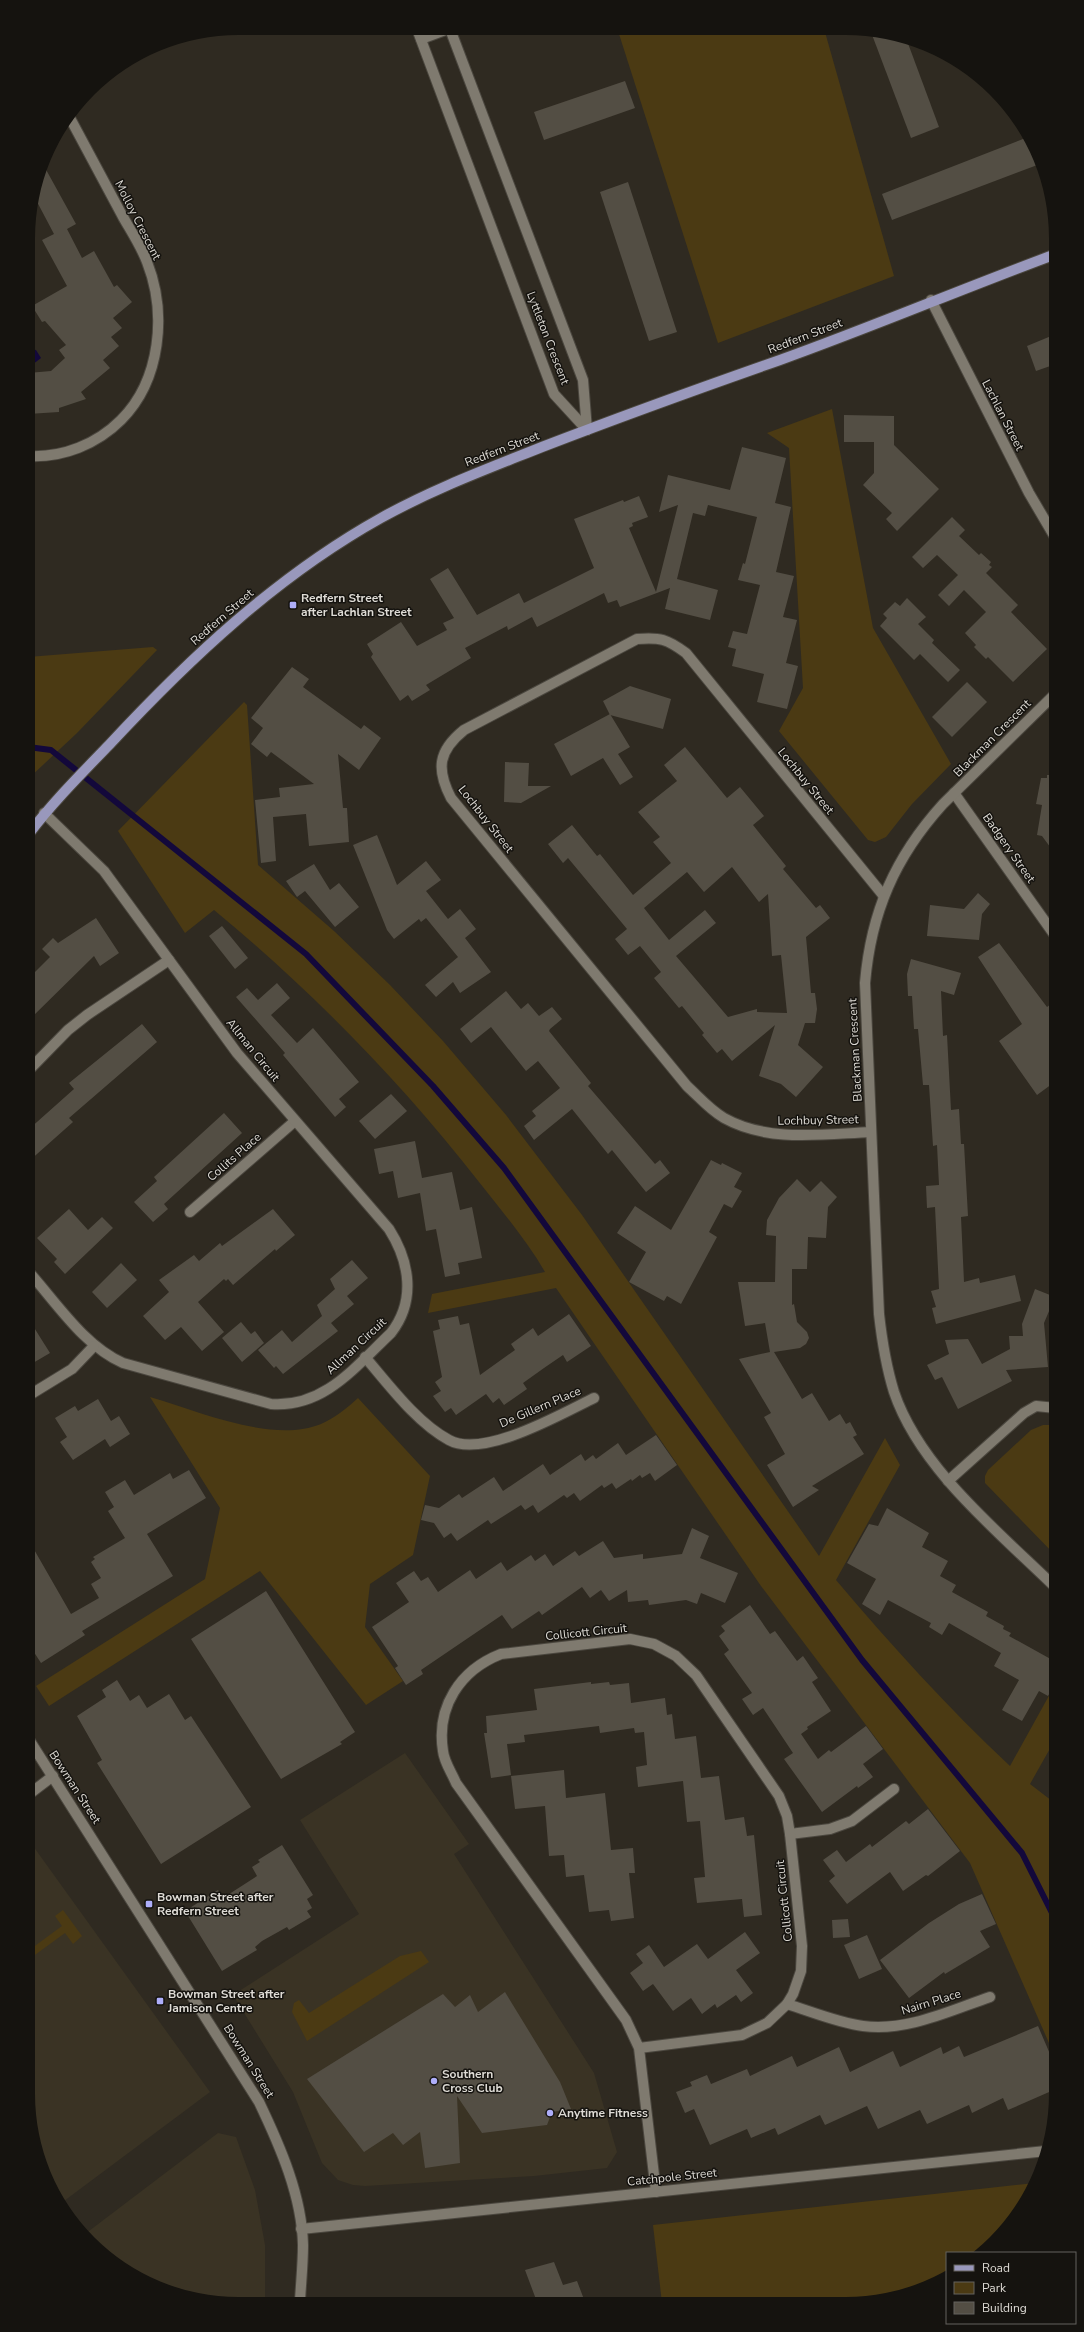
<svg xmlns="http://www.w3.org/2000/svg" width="1084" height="2332" font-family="'Nunito Sans',sans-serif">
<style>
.built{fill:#3a3324}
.green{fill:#4b3a13}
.water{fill:#13083b}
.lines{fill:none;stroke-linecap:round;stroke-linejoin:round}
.stream{stroke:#13083b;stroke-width:6}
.building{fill:#534e44;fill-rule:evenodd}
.minor-casing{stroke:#4b473f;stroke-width:12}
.major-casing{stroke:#4b473f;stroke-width:12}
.minor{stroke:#7f7a6f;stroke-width:10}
.major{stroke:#9998bc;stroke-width:10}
.poi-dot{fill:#aeaefa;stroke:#15130f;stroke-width:1.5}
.labels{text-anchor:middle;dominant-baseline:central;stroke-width:3;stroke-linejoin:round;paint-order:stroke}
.street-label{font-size:12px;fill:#dedbd5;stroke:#15130f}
.poi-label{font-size:12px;font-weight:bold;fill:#dedbd5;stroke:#15130f;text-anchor:start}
</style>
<rect width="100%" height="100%" fill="#2f2a21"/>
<g class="built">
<polygon points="405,1753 469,1844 454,1854 594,2073 617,2152 607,2168 534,2176 365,2186 353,2185 338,2180 322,2163 293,2092 233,1995 359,1914 300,1820"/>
<polygon points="28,1839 210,2092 60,2204 35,2149 28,2094"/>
<polygon points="218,2133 236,2137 255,2190 265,2245 265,2300 197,2300 145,2282 99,2252 85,2234"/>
</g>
<g class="green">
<polygon points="654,31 825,32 894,276 718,343 619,34"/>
<polygon points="832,409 873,628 951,764 912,804 886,837 875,842 868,840 779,731 803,688 789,448 767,433"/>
<polygon points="153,647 157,650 77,733 28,779 28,657"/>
<path d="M244,702L247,705L258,865L334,931L390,985L443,1041L506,1115L582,1215L819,1556L885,1438L900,1465L836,1580C891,1645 947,1707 1010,1766L1056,1683V1738L1030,1784L1056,1804V2059L970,1863L761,1586L556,1288L428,1313L432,1294L545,1272C527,1241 502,1211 479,1182C401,1082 312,991 214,910L185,933L118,831Z"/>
<path d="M150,1397C199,1411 272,1444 321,1424C335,1418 347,1408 358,1398L430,1476L413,1555L370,1584L365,1627L403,1681L366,1705L260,1571L49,1706L36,1686L205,1579L220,1508Z"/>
<polygon points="1043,1425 1056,1425 1056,1556 985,1483 985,1476 988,1470 1031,1430"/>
<polygon points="63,1910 82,1936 73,1944 65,1933 28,1960 28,1951 62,1926 55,1916"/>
<polygon points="421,1951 429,1962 307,2041 292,2012 294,2003 299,2000 309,2013 400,1956"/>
<polygon points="1035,2183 1004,2232 981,2253 947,2253 947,2276 901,2297 846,2304 662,2303 653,2225"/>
</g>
<polygon class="water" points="28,348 36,350 41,358 28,368"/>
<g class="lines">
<polyline class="stream" points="28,747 51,750 306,954 433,1086 504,1168 862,1660 1022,1853 1056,1921"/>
</g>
<g class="building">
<polygon points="871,32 887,32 906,38 939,127 911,138"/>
<polygon points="625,81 635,108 544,140 534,112"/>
<polygon points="1028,137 1040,164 892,220 882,194"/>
<polygon points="44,166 76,224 67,229 82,258 94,251 114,287 117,285 132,302 113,318 122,328 111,337 119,346 103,360 110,368 81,392 86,399 59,408 59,412 28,414 28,373 51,371 65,358 59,350 66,345 45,321 42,322 32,306 67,286 42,240 54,234 35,198"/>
<polygon points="628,182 677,332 649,341 600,192"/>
<polygon points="1056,334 1056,364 1036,371 1027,346"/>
<polygon points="844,415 894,416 894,445 939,489 897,531 886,519 892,513 863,485 874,473 874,442 844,442"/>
<polygon points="742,447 786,458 775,503 791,507 776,572 794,576 783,617 797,620 786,663 798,666 787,709 757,702 764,674 732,666 736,649 728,647 733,631 747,634 760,585 738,580 743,563 745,564 757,517 708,505 705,516 693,513 677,579 718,590 710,620 665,609 670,588 620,607 617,600 608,603 604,593 537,627 532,617 508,630 507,626 465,648 471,658 426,685 430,690 412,701 408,695 400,701 371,657 373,654 367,644 401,622 417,646 447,630 443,623 454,618 430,579 448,568 477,615 519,593 524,603 594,568 574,519 623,500 624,502 639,496 648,517 632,523 633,526 629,528 656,592 678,505 659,512 668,475 730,490"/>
<polygon points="952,517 965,530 959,536 979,555 981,553 991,562 989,565 992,567 986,573 1018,605 1011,612 1047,649 1013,682 988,657 986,659 974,647 976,645 965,633 986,612 964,590 949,606 938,595 958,575 937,555 923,568 912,557"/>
<polygon points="907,598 926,617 918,624 934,640 932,643 960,670 948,682 920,654 914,660 880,626 887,618 883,614 895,602 900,606"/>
<polygon points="292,667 309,679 303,687 361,729 364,725 381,738 359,770 338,754 343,808 347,808 349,842 309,846 306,814 273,817 276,861 261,863 255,800 280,797 279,788 314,784 271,752 267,757 251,744 263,728 251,718"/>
<polygon points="967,682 987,702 952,737 932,717"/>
<polygon points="630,686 671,699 663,729 610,715 603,701"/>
<polygon points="610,714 630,747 618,754 633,777 620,785 603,758 571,776 554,744"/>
<path d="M685,747L727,798L740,787L764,816L753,825L786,866L783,869L816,908L820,905L830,918L806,937L811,993H815L817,1009L815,1023H805L798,1045L823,1067L796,1097L781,1084L759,1076L775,1025L732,1061L722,1049L717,1053L702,1035L704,1033L682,1006L679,1008L654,978L661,972L640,946L628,955L615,939L627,929L568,858L563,863L548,844L572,825L597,856L600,854L633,895L671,863L653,842L660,837L638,812L677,781L664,765ZM732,867L759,902L768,894L772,956L781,955L787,1013L757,1012V1009L728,1017L676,956L716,923L705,910L669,940L644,908L687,872L704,892Z"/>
<polygon points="505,762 529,763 528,786 551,786 521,803 504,802"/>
<polygon points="1047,775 1056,775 1056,855 1042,836 1037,835 1042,805 1036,804 1041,778 1047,778"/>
<polygon points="377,835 397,885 426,861 441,880 426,891 448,919 460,909 476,929 465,938 491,972 460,993 453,982 436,997 425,985 458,957 426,918 421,922 419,919 394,939 387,930 353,845"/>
<polygon points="314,864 330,890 339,883 359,907 335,927 305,891 297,897 286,881"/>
<polygon points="978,893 990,904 982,914 979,940 927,936 930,905 964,909"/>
<polygon points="96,918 119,953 100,966 94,956 28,1021 28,979 50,957 42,949 53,938 58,943"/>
<polygon points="222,926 248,958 235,969 209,936"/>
<polygon points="999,943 1047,1007 1056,1000 1056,1081 1037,1095 999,1041 1022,1024 978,957"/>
<polygon points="911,959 961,973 954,995 941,991 943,1036 947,1035 951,1110 959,1109 961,1144 964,1144 968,1216 961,1217 964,1282 979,1278 980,1283 1015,1275 1021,1301 936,1324 932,1308 936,1307 931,1291 939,1289 935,1207 927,1208 926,1186 939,1185 937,1145 933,1146 929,1085 923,1085 918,1029 914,1029 912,996 908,996 907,974"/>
<polygon points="277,983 290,998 271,1015 297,1043 313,1028 359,1082 339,1099 346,1107 335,1117 283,1055 285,1053 236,997 247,988 258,1000"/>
<polygon points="506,991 521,1009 528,1003 539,1016 552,1007 562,1019 550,1029 549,1031 591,1083 588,1086 655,1164 660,1160 670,1173 646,1192 612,1150 608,1154 572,1109 534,1140 524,1126 536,1116 532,1111 560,1088 538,1061 526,1071 491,1027 471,1043 460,1029"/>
<polygon points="142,1024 157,1042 69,1118 73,1122 28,1162 28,1130 74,1089 69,1083"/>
<polygon points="391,1094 407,1111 375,1139 359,1121"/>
<polygon points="224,1113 242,1133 164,1204 168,1209 153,1222 134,1202 157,1181 154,1177"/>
<polygon points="415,1141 422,1178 452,1172 460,1210 472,1207 482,1258 458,1263 460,1274 445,1277 436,1229 426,1231 420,1193 398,1198 393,1171 379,1174 374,1149"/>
<polygon points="711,1160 721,1165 722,1163 742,1173 734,1187 742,1191 732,1208 724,1204 709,1232 717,1237 681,1304 667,1296 664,1301 629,1282 646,1252 617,1233 635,1206 671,1230"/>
<polygon points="797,1179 810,1192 821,1181 837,1197 828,1207 826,1238 808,1237 807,1269 792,1269 792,1305 794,1304 797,1322 807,1332 809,1338 806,1344 800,1348 774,1352 802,1399 812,1393 829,1421 840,1414 846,1424 850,1422 857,1435 853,1437 864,1454 812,1486 819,1490 793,1507 767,1465 785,1454 764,1417 771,1413 739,1359 770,1352 765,1323 745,1326 738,1282 775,1282 776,1236 766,1235 767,1220 779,1198"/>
<polygon points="69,1209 88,1230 102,1217 113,1228 65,1274 54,1262 57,1259 37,1238"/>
<polygon points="273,1209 295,1235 276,1251 275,1249 233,1285 228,1279 226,1281 224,1279 198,1302 224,1332 202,1351 181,1327 165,1340 143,1316 169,1292 159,1280 194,1255 199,1261 220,1243 222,1246"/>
<polygon points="352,1260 368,1278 347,1296 354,1304 331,1323 338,1331 283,1374 276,1366 274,1368 258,1350 282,1330 292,1342 322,1316 317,1305 335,1289 330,1279"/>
<polygon points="121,1263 137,1280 107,1308 92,1292"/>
<polygon points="1035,1289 1055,1297 1044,1323 1048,1367 1006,1370 1012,1381 958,1409 942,1377 935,1380 927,1365 949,1354 945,1340 968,1339 982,1364 1010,1349 1009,1336 1023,1336 1022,1324"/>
<polygon points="569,1314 591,1346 567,1362 563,1355 544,1368 523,1383 527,1389 504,1405 499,1398 493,1403 486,1394 456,1415 451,1408 445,1412 433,1396 441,1391 435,1382 442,1377 433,1331 440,1329 438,1320 458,1316 460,1325 469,1323 480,1375 515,1350 511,1344 533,1328 538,1336"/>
<polygon points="28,1318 50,1353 33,1363 28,1355"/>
<polygon points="241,1322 251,1334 255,1331 264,1343 242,1362 222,1338"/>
<polygon points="98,1399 111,1421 119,1416 130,1434 110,1447 105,1439 73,1460 60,1442 67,1437 55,1418 75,1406 78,1411"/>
<polygon points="656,1435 677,1465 655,1481 650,1473 642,1478 640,1475 632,1481 631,1479 616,1489 612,1483 604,1488 602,1485 580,1501 574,1493 567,1498 564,1495 538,1513 533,1505 525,1510 521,1505 491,1524 488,1520 457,1541 451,1533 444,1538 434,1523 421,1520 425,1505 439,1508 459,1494 462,1498 494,1477 503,1491 543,1464 550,1475 581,1454 585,1461 593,1455 596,1459 618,1443 626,1455"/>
<polygon points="189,1470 206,1498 147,1534 173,1576 82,1631 85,1635 41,1663 28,1643 28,1539 71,1614 99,1598 91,1584 101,1578 91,1562 95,1559 93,1557 125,1538 108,1511 114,1507 105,1492 125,1480 134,1495 170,1473 173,1479"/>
<polygon points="887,1508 929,1533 922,1547 948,1561 940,1576 956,1585 952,1592 988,1612 986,1616 1004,1626 1003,1629 1011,1633 1009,1636 1056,1662 1056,1682 1048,1696 1039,1691 1022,1721 1002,1710 1019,1680 994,1666 1001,1653 949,1623 942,1635 929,1627 931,1623 888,1600 880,1615 862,1604 876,1579 847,1563 869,1524 878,1526"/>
<polygon points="692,1528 709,1536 700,1558 738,1573 725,1603 701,1593 697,1604 686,1600 649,1605 648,1600 628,1602 627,1590 609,1601 601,1590 590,1598 582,1587 542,1615 539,1611 512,1629 502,1615 421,1670 423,1674 406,1685 395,1668 398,1666 372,1627 409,1602 396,1583 414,1571 421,1581 428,1577 438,1592 470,1570 476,1579 501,1562 507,1571 531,1555 535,1561 545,1554 553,1566 575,1551 579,1556 603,1541 614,1558 643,1554 643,1559 682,1554"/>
<polygon points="266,1591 355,1732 340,1742 342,1744 281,1779 191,1639"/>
<polygon points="750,1605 770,1634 775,1631 797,1661 803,1656 818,1678 812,1682 831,1711 807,1727 808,1729 801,1734 818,1759 829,1750 831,1752 866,1726 883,1749 863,1764 873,1777 858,1788 857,1786 822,1812 784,1759 793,1753 763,1708 753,1715 742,1699 752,1693 724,1654 729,1650 719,1636 725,1631 721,1626"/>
<polygon points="117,1680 130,1701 139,1695 147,1708 169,1694 185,1720 191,1716 251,1807 161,1864 97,1763 102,1760 77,1716 106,1697 102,1690"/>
<polygon points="591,1682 591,1684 609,1682 610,1685 629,1683 631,1703 665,1698 667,1715 672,1714 675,1739 696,1736 701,1778 719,1776 725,1820 744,1817 747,1836 754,1835 762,1915 744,1917 742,1899 697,1903 694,1878 705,1877 700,1821 687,1822 683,1781 638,1787 636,1767 647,1765 644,1732 635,1733 634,1728 600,1733 599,1726 524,1735 525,1742 507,1744 511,1775 491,1778 484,1733 487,1733 486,1716 537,1710 534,1689"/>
<polygon points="564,1770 566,1798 605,1793 611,1850 633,1848 635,1873 629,1873 634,1918 611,1921 609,1910 589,1912 584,1875 566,1877 564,1855 549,1856 545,1806 515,1809 511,1776"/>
<polygon points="928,1809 960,1851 928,1876 926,1875 903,1891 890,1872 847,1904 829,1881 835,1876 823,1860 837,1850 846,1862 870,1844 872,1847 906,1821 909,1824"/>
<polygon points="282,1845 313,1895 307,1899 312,1908 307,1911 311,1917 289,1930 287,1927 262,1941 255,1947 257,1950 222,1971 185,1911 218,1890 223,1898 257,1876 252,1867 260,1862 258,1860"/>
<polygon points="982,1894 996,1924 980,1931 990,1947 945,1974 944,1972 909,1998 880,1960 929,1923 959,1904"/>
<polygon points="848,1919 850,1937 833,1938 832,1920"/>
<polygon points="745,1932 760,1953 736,1970 753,1993 741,2002 736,1995 717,2008 715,2004 702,2014 691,1998 673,2011 653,1984 643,1991 630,1973 643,1963 636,1954 649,1945 664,1967 697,1944 708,1959"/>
<polygon points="867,1935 882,1969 859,1979 844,1945"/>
<polygon points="505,1992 560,2082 571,2109 552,2112 547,2125 482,2133 457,2096 460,2163 425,2168 420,2132 403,2145 393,2133 364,2152 307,2079 443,1994 455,2007 470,1995 478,2012"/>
<polygon points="1038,2026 1056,2068 1056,2089 1008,2110 1003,2098 972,2113 969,2105 927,2124 920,2110 878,2129 867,2106 825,2125 820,2115 778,2135 775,2128 751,2138 747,2129 710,2145 694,2109 685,2113 676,2092 692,2086 690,2082 707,2075 711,2084 747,2069 750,2076 792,2056 797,2067 839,2047 850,2072 893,2051 900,2067 941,2047 943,2054 959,2046 964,2057"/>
<polygon points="554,2262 563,2285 577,2281 585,2302 537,2302 525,2270"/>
</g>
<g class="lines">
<defs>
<g id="minor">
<polyline points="417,29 554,394 587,430"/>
<polyline points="450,29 583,380 587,430"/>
<polyline points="421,39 448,29"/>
<polyline points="931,300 1029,493 1056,539"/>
<path d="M28,456C63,458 97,444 121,420C161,380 167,313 147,262C141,246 131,231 123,217C105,184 88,151 70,118"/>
<polyline points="954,793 1056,937"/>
<polyline points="28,1071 68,1030 87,1015 169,960"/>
<path d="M871,1132C823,1134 769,1143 724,1118C710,1110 699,1097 687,1086L451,798C436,769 438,751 464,730L637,639C660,637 667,639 686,653L883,895"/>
<polyline points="190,1212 295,1121"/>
<path d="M28,1271C56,1302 84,1346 123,1363L271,1404C324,1408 355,1367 391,1333C416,1301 410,1262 389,1229L237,1053L104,871L44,813"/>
<path d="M365,1357C389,1385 417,1423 449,1440C483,1459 561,1414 594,1398"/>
<polyline points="28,1396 72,1369 94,1346"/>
<polyline points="948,1481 1024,1413 1036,1406 1056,1408"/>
<path d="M1056,1588C999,1532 920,1469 894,1392C886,1366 882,1341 879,1314L865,983C871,912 895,857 943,804L1056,693"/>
<path d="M28,1738L259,2102C280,2146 302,2196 303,2245C303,2264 301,2282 300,2301"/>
<polyline points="28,1795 53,1776"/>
<polyline points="790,1834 830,1829 852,1821 894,1789"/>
<path d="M787,2004C810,2011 839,2023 863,2026C906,2032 949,2011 990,1997"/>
<path d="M639,2048L742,2035L767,2023L787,2004L793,1994L801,1971L802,1946L790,1834L787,1816L779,1796L696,1675L676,1656L654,1644L630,1639L501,1654C460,1670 436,1707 443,1751C444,1762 452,1773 456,1783L626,2020L639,2048L656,2192"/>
<polyline points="301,2229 1046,2151"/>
</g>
<path id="major" d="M28,835C52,803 81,774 109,745C190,658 277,576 381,518C433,489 487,469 542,447C620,417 700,388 780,360C872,327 964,288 1056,254"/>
</defs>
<use href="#minor" class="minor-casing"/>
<use href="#major" class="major-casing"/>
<use href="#minor" class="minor"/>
<use href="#major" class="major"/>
</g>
<g class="poi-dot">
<rect x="289" y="601" width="8" height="8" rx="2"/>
<rect x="145" y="1900" width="8" height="8" rx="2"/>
<rect x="156" y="1997" width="8" height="8" rx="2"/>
<circle cx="434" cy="2081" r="4"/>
<circle cx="550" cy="2113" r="4"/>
</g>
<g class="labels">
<g class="street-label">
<text transform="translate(138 220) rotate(63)">Molloy Crescent</text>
<text transform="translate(805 336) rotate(-21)">Redfern Street</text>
<text transform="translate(548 338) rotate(69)">Lyttleton Crescent</text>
<text transform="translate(1003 415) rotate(63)">Lachlan Street</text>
<text transform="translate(502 449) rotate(-21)">Redfern Street</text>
<text transform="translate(222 617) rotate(-41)">Redfern Street</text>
<text transform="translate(992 738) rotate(-45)">Blackman Crescent</text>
<text transform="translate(806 781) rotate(51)">Lochbuy Street</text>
<text transform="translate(486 819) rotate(52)">Lochbuy Street</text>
<text transform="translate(1009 848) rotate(55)">Badgery Street</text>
<text transform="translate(253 1050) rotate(51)">Allman Circuit</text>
<text transform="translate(855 1050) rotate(-93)">Blackman Crescent</text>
<text transform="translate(818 1120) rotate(-1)">Lochbuy Street</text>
<text transform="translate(234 1157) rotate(-41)">Collits Place</text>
<text transform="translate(356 1346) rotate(-43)">Allman Circuit</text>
<text transform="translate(540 1407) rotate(-23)">De Gillern Place</text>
<text transform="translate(586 1632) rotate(-6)">Collicott Circuit</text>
<text transform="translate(75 1787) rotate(57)">Bowman Street</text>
<text transform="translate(784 1901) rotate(-96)">Collicott Circuit</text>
<text transform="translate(931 2002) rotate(-17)">Nairn Place</text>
<text transform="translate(249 2061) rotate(58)">Bowman Street</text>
<text transform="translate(672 2177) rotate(-6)">Catchpole Street</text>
</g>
<g class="poi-label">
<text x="301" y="598">Redfern Street<tspan x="301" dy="14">after Lachlan Street</tspan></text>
<text x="157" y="1897">Bowman Street after<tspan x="157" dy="14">Redfern Street</tspan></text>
<text x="168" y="1994">Bowman Street after<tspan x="168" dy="14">Jamison Centre</tspan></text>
<text x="442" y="2074">Southern<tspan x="442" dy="14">Cross Club</tspan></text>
<text x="558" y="2113">Anytime Fitness</text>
</g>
</g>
<path d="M0 0H1084V2332H0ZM238 35H846A203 203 0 0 1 1049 238V2094A203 203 0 0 1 846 2297H238A203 203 0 0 1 35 2094V238A203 203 0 0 1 238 35Z" fill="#15130f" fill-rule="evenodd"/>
<rect x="946" y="2252" width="130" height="72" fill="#15130f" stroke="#65635e"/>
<rect x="954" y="2265" width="20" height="6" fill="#9998bc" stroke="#65635e"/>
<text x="982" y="2272" font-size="12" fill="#dedbd5">Road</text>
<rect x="954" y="2282" width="20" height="12" fill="#4b3a13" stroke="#65635e"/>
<text x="982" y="2292" font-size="12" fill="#dedbd5">Park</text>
<rect x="954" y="2302" width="20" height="12" fill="#534e44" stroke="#65635e"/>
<text x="982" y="2312" font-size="12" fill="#dedbd5">Building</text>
</svg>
